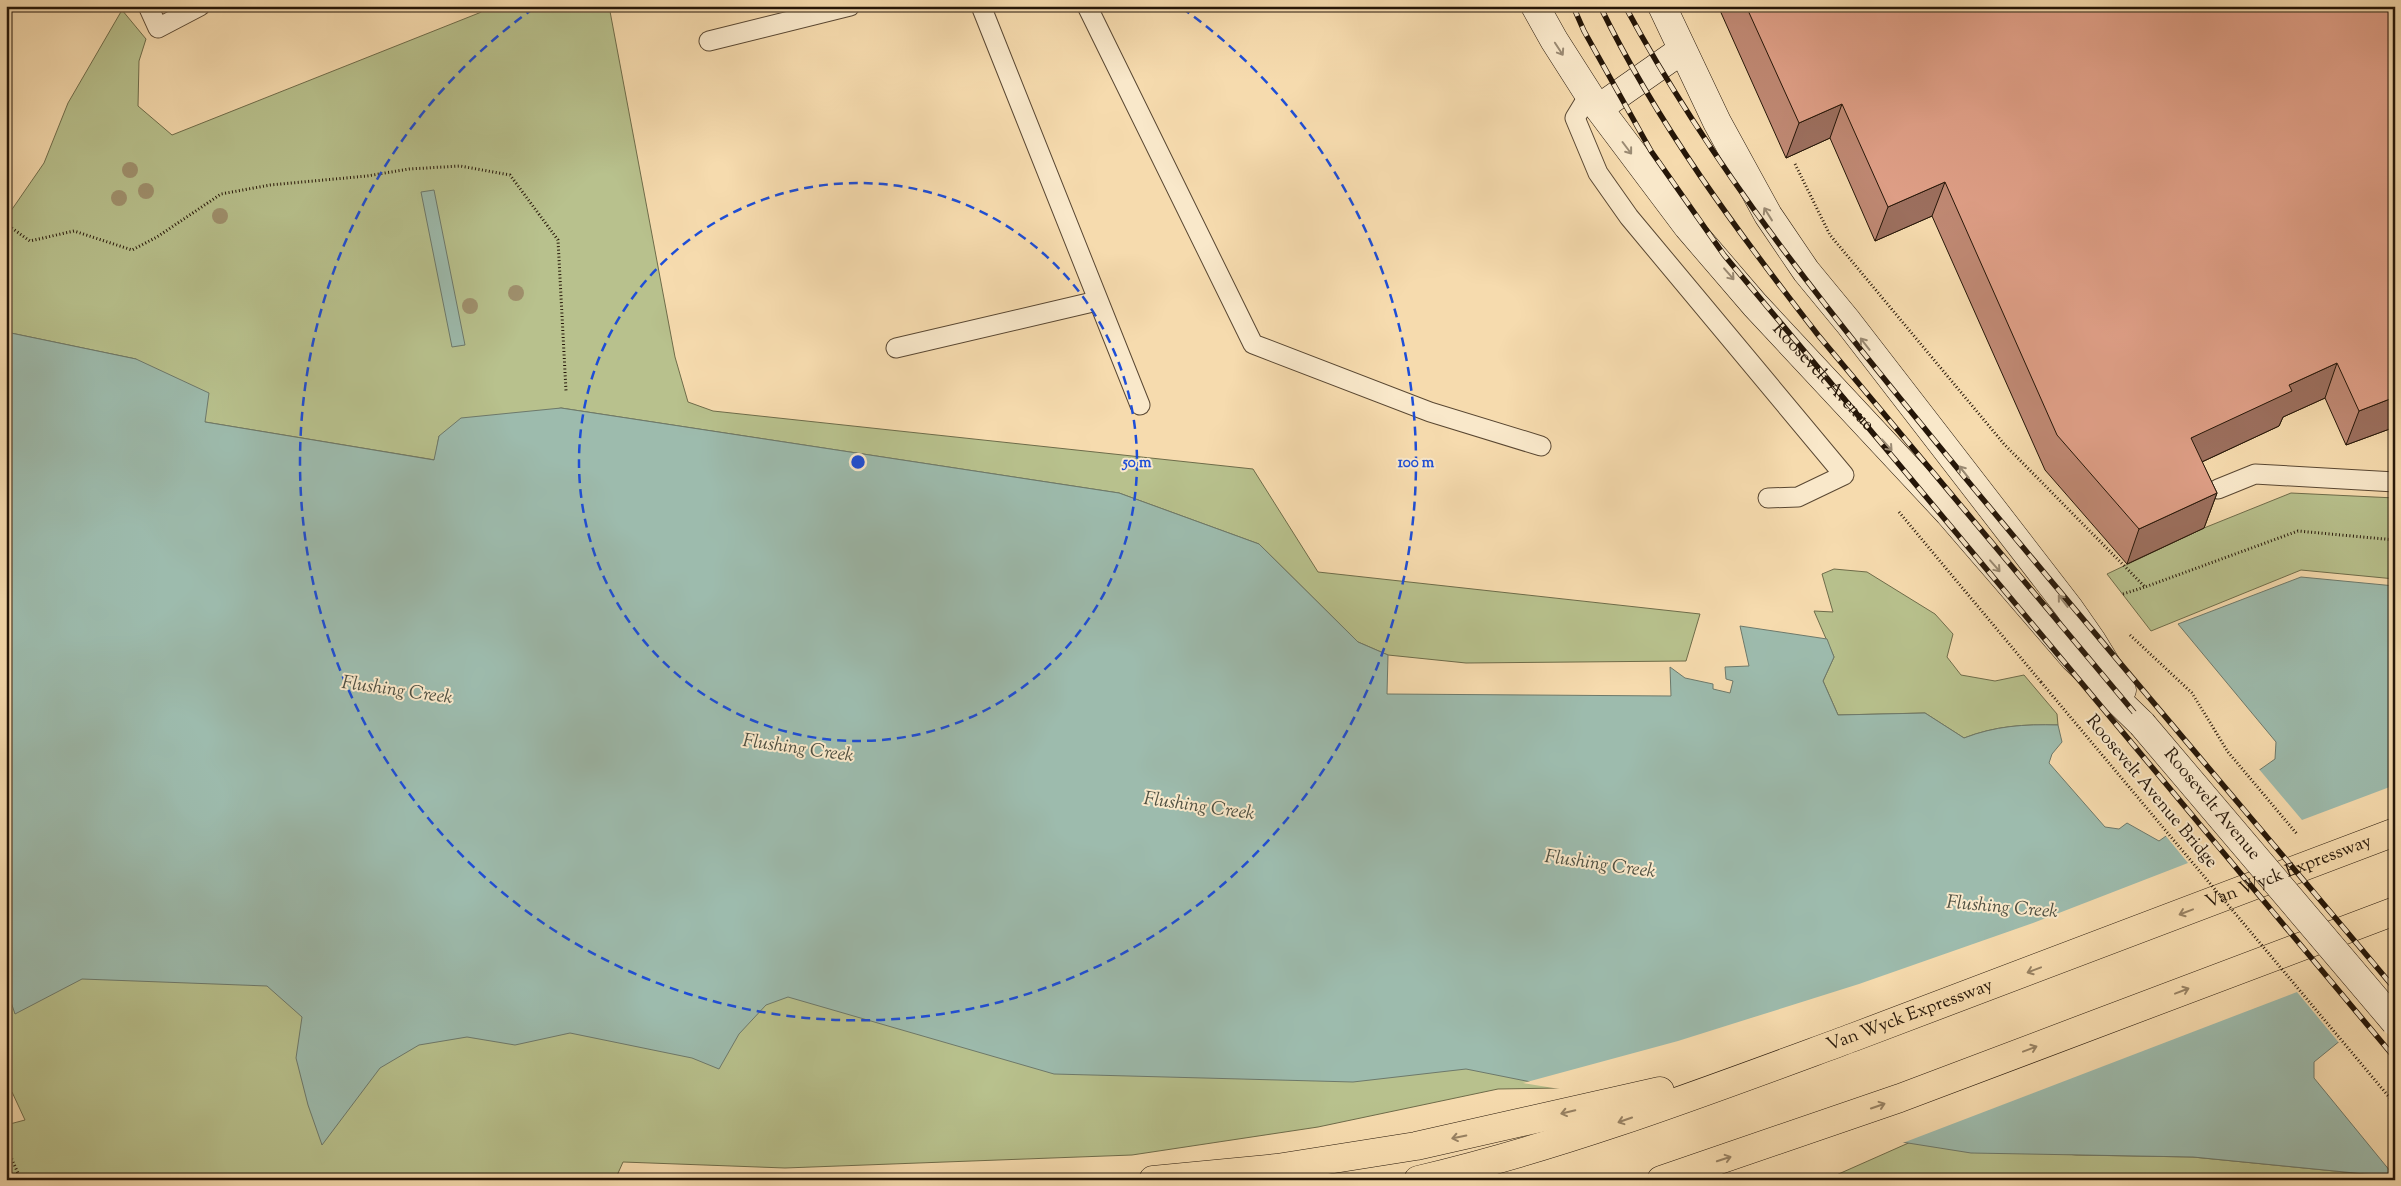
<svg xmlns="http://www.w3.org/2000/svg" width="2401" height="1186" font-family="'Sorts Mill Goudy',serif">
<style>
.green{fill:#b8c18d;stroke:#6e6c4a}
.water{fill:#9dbbad;stroke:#6d796b}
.pier{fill:#f6dbae}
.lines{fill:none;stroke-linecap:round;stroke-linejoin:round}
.service-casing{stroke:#594732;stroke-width:21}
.secondary-casing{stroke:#251608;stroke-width:29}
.motorway-casing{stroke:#251608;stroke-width:29}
.path{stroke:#251608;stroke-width:3;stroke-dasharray:1 2.5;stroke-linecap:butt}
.service{stroke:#f9e8ca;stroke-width:19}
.secondary{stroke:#f9e8ca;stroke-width:28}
.motorway{stroke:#f6dbae;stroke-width:28}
.rail-casing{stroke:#251608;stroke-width:5.5}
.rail{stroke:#f9e8ca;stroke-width:4;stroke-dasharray:11;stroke-linecap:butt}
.secondary-bridge-casing{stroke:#251608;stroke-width:29;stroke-linecap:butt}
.path-bridge{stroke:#251608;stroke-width:3;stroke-dasharray:1 2.5;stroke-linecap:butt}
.secondary-bridge{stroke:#f9e8ca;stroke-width:28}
.tree{fill:#9f906d}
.wall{fill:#c08974;stroke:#251608}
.shaded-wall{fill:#9c6f5e;stroke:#251608}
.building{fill:#df9f87;stroke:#251608}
.oneway{stroke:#9a8a73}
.oneway2{stroke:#988263}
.ring{fill:none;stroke:#1d4ed8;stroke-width:2.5;stroke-dasharray:9 6}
.labels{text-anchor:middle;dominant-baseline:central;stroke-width:4;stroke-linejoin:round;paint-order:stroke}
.street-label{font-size:18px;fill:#251608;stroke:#f9e8ca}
.water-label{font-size:19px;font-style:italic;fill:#4f5042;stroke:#f9e8ca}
.centre{fill:#1d4ed8;stroke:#f9e8ca;stroke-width:2.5}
.ring-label{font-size:15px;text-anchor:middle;font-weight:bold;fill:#1d4ed8;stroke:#f9e8ca;stroke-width:4;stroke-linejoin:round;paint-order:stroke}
</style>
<rect width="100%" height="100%" fill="#f6dbae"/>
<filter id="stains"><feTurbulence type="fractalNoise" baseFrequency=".004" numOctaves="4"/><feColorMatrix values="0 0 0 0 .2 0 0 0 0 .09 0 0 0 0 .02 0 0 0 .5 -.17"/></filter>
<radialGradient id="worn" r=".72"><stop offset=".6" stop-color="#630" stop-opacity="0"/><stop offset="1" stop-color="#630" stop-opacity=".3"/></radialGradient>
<g class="green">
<polygon points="492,6 609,6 675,357 688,402 713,411 1253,469 1318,572 1700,614 1686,661 1466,663 1388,655 1358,642 1259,544 1119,493 561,408 439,436 435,460 205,422 136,359 6,332 6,218 44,163 68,103 122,10 146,39 139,61 138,106 172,135 479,13"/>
<polygon points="2291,493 2395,498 2395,579 2301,570 2151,631 2107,574 2204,528"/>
<path d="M1834,569L1867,572L1935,614L1953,634L1947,657L1961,675L1995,681L2024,675L2057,714L2058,725C2024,724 1995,726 1964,738L1925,713L1838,715L1823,681L1834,657L1814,611L1833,612L1822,574Z"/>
<polygon points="6,926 728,977 1403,1043 1561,1088 1498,1089 1318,1127 1132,1155 785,1168 623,1162 615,1180 6,1180 6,1125 25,1120 12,1092 6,1095"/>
<polygon points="1922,1137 2076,1155 2193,1157 2395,1177 2395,1180 1825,1180"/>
</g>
<g class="water">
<polygon points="434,190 465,345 452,347 421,192"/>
<path d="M6,332L136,359L209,393L205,422L434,460L439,436L461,418L561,408L1119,493L1259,544L1358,642L1388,655L1387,694L1671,696L1670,667L1685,678L1713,684V689L1730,693L1733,681L1726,679L1725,667L1749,666L1740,626L1827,639L1834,657L1823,681L1838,715L1925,713L1964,738C1995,726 2024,724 2058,725L2062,742L2052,754L2049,763L2105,827L2119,829L2127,823L2159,841L2275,759L2276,742L2178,624L2301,577L2395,586V996L2314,1062V1078L2395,1177L2193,1157L1971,1153L1561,1088L1466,1069L1353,1082L1054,1074L788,997L766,1005L739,1034L719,1069L692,1058L570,1033L515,1045L467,1037L419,1045L380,1068L322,1145L308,1105L296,1058L302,1017L267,986L82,979L15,1014L6,987Z"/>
</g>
<polygon class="pier" points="2258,768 2302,820 2395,785 2395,1000 2340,1044 2297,992 1900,1144 1523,1083 1678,1041 1859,984 2033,923 2188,863 2165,835"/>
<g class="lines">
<defs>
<g id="service">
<polyline points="148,6 158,28 200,6"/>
<polyline points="981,6 1140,405"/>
<polyline points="1087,6 1253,344 1430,412 1541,446"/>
<polyline points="709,41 850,6"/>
<polyline points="1589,95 1575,118 1598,173 1629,217 1844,475 1798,497 1768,498"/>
<polyline points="896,348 1097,301"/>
<polyline points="2218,489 2255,474 2395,482"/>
</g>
<g id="secondary">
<path id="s1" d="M1535,6L1554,40L1591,98L1688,227L1755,305L1949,513L2074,658L2142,724"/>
<polyline points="1662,6 1717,122 1768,215 1806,271 1848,322 2069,608 2092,641 2122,690"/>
<polyline points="1599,108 1682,50"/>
</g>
<g id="motorway">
<polyline points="1153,1180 1277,1168 1416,1146 1660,1091"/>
<path id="s2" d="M1418,1180C1567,1145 1710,1090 1854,1037C2034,970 2214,901 2395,832"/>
<polyline points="1661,1180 1900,1098 2395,911"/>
</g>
</defs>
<use href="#service" class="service-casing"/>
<use href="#secondary" class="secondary-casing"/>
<use href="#motorway" class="motorway-casing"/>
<g class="path">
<polyline points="1795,164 1830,235 2004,444 2145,587 2298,531 2395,540"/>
<polyline points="6,224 30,241 74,231 132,250 157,237 221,194 270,185 367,176 409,169 460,166 510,175 558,240 566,391"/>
<polyline points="1899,512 2041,682"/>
<polyline points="2123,594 2145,587"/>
<polyline points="2130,635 2192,693 2228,752 2297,834"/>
<polyline points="6,1146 21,1180"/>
</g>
<use href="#service" class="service"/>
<use href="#secondary" class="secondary"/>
<use href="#motorway" class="motorway"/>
<defs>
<g id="rail">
<polyline points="1573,6 1584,31 1651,151 1724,255 2395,1058"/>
<path id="s3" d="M1600,6C1658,125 1737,231 1818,335L2395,1024"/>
<path d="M1625,6C1717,177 1840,325 1962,474C2105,647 2251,817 2395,989"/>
</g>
</defs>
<use href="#rail" class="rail-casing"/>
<use href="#rail" class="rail"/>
<defs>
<polyline id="secondary-bridge" points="2142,724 2395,1022"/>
</defs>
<use href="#secondary-bridge" class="secondary-bridge-casing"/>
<polyline class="path-bridge" points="2041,682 2395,1104"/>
<use href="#secondary-bridge" class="secondary-bridge"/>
</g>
<g class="tree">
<circle cx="130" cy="170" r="8"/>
<circle cx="146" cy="191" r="8"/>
<circle cx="119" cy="198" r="8"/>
<circle cx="220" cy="216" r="8"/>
<circle cx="516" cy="293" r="8"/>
<circle cx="470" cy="306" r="8"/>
</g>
<polygon class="wall" points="1718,6 2395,6 2395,427 2346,445 2325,398 2283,417 2279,426 2202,462 2217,493 2204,528 2127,564 2045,470 1932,216 1875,241 1830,138 1786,158"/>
<g class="shaded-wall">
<polygon points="1842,104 1830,138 1786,158 1799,123"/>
<polygon points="1945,182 1932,216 1875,241 1888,207"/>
<polygon points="2337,363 2325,398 2283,417 2279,426 2178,473 2191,438 2289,385"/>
<polygon points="2395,397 2395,427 2346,445 2359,411"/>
<polygon points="2217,493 2204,528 2127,564 2139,529"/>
</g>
<polygon class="building" points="1746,6 2395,6 2395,397 2359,411 2337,363 2289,385 2292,391 2191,438 2217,493 2139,529 2057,435 1945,182 1888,207 1842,104 1799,123"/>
<defs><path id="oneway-shaft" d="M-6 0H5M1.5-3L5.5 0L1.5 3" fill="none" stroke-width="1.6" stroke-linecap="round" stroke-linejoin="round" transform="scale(1.25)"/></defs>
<g class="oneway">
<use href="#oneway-shaft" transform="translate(1559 49) rotate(57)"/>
<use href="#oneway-shaft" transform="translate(1627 148) rotate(53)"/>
<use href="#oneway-shaft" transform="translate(1768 214) rotate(-122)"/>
<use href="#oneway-shaft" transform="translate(1729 274) rotate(49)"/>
<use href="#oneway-shaft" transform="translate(1865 344) rotate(-128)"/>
<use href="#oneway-shaft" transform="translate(1887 445) rotate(48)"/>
<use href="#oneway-shaft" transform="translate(1964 472) rotate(-128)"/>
<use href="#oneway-shaft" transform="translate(1995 566) rotate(49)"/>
<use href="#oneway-shaft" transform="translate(2063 601) rotate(-128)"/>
</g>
<g class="oneway2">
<use href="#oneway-shaft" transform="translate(2186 912) rotate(159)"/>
<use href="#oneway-shaft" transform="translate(2034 970) rotate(159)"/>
<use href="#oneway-shaft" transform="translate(2182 991) rotate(-21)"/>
<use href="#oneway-shaft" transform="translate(2030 1049) rotate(-21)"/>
<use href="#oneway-shaft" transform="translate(1878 1106) rotate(-19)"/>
<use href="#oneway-shaft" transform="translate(1568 1112) rotate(167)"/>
<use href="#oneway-shaft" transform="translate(1625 1120) rotate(161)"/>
<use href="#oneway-shaft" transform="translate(1459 1137) rotate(168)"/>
<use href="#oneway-shaft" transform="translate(1724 1159) rotate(-18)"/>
</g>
<g class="ring">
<circle cx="858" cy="462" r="279"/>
<path d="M1182 8A558 558 0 1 1 534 8"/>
</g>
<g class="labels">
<g class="street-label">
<text stroke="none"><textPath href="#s1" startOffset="471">Roosevelt Avenue</textPath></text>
<text transform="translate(2151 792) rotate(50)">Roosevelt Avenue Bridge</text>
<text stroke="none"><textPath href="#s3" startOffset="1008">Roosevelt Avenue</textPath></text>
<text stroke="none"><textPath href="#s2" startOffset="924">Van Wyck Expressway</textPath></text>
<text stroke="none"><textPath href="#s2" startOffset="519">Van Wyck Expressway</textPath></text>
</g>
<g class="water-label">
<text transform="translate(397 691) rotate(8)">Flushing Creek</text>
<text transform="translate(798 749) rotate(8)">Flushing Creek</text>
<text transform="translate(1199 807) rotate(8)">Flushing Creek</text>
<text transform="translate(1600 865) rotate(8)">Flushing Creek</text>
<text transform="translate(2002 908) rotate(5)">Flushing Creek</text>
</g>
</g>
<circle cx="858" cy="462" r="8" class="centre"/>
<g class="ring-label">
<text x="1137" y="467">50 m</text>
<text x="1416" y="467">100 m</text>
</g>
<rect width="2401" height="1186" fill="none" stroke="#f6dbae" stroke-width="25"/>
<rect x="8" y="8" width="2386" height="1171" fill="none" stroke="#251608" stroke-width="2.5"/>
<rect x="12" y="12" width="2376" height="1161" fill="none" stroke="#251608"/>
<rect width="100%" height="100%" filter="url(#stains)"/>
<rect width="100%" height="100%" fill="url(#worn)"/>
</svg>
